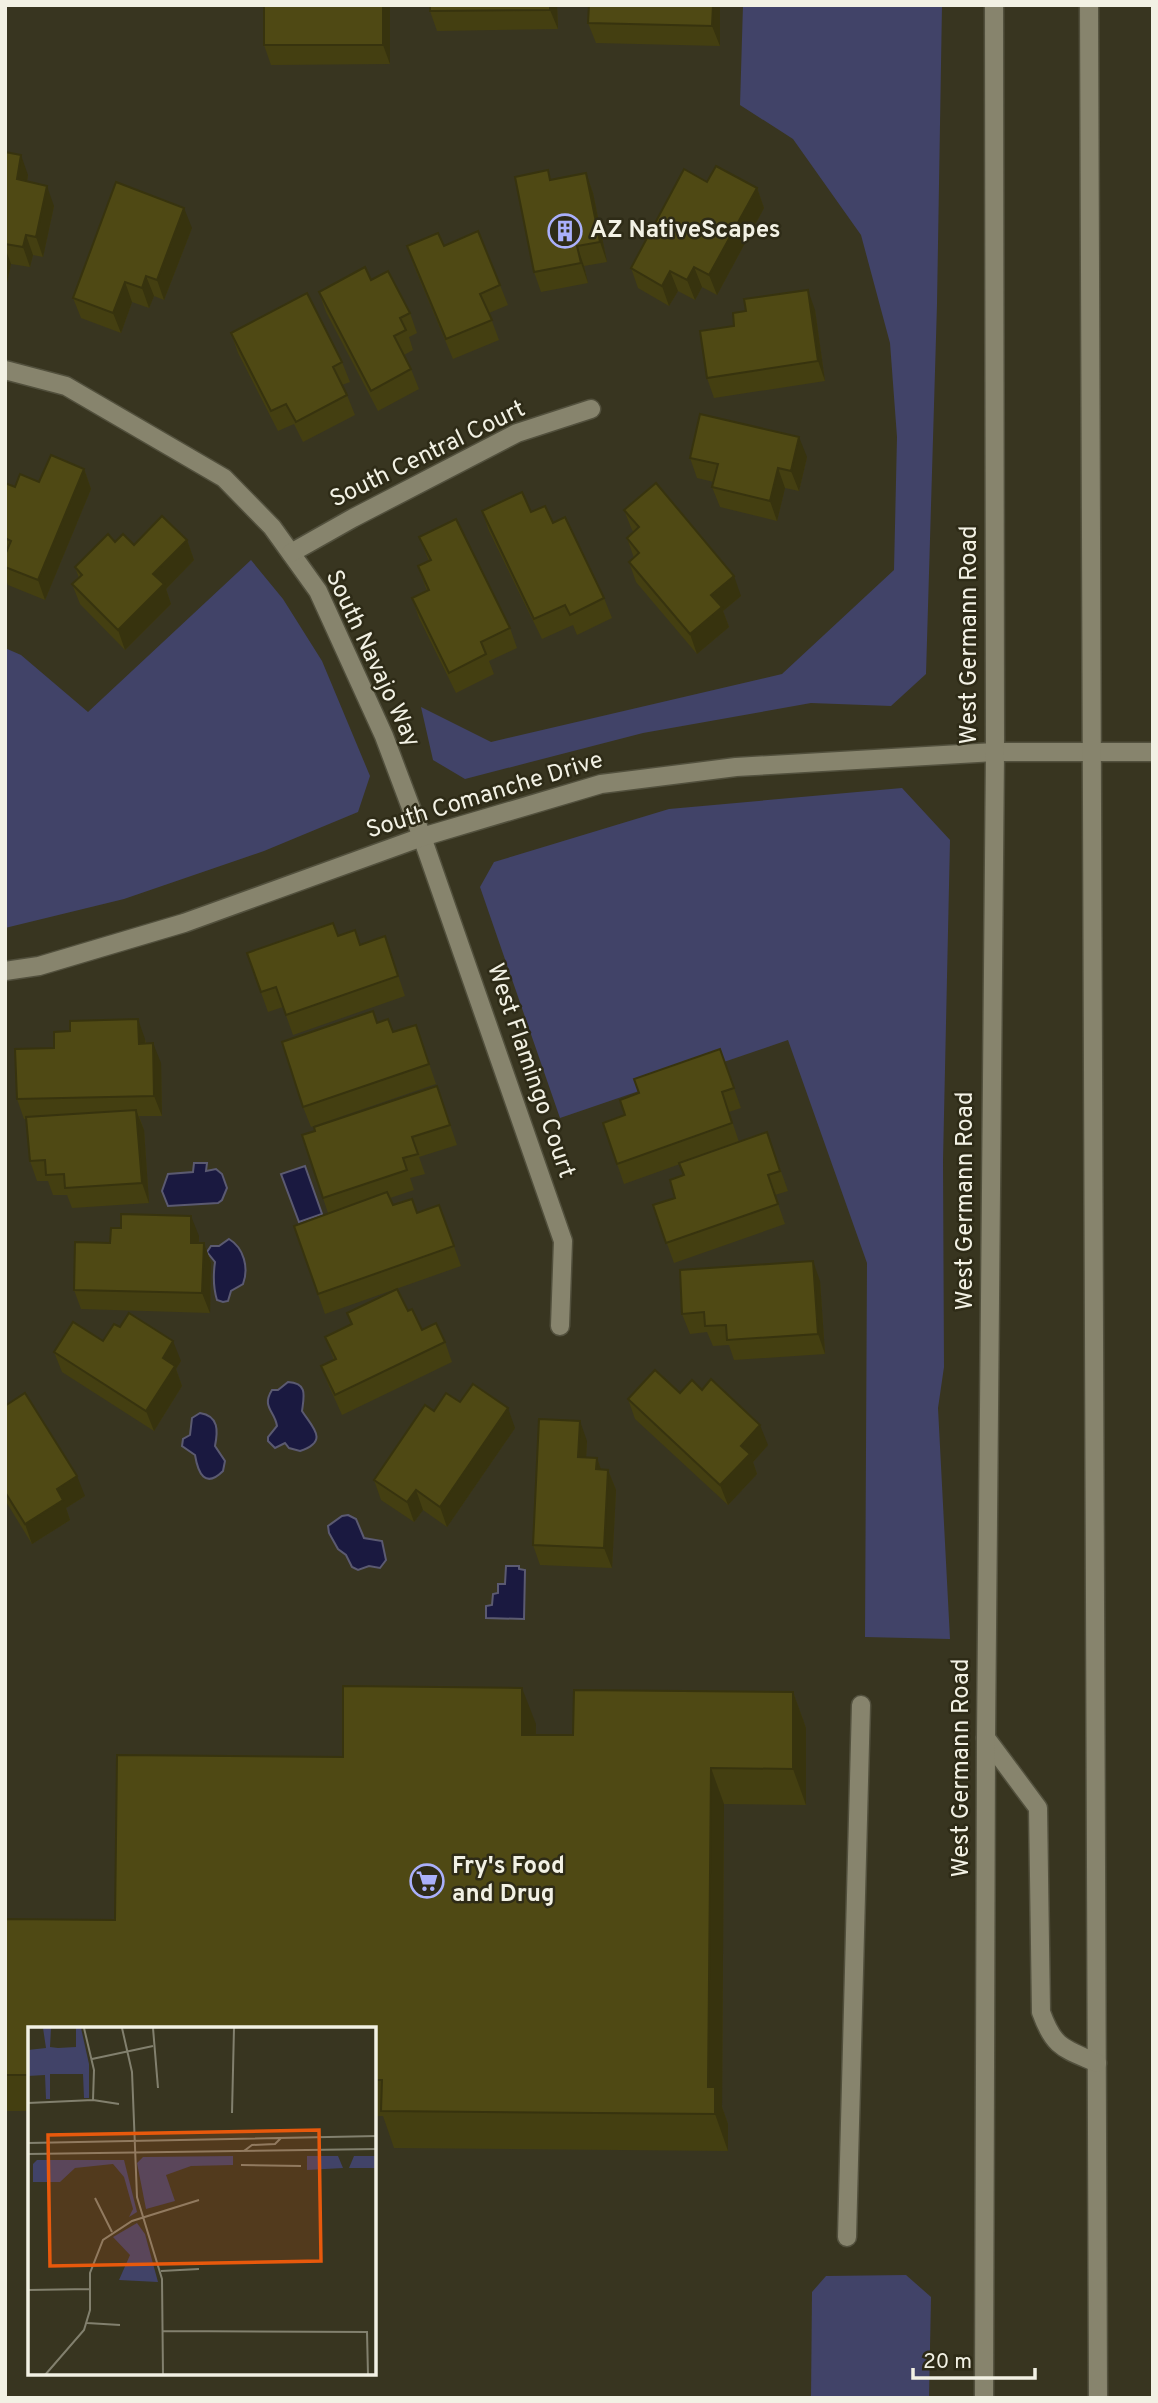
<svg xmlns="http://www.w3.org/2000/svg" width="1158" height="2403" font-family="Overpass,sans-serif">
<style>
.green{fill:#414368}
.water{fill:#1a1940;stroke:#5b5a71;stroke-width:2}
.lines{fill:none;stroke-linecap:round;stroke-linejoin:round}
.service-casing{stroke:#52503d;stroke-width:21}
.minor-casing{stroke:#52503d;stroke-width:21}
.tertiary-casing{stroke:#52503d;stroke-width:21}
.secondary-casing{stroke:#52503d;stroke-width:21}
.service{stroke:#87846d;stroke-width:18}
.minor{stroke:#87846d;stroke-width:18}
.tertiary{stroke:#87846d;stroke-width:18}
.secondary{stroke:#87846d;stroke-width:18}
.wall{fill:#443f11}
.shaded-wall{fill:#37330e}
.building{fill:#4f4914;stroke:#37330e;stroke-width:2}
.labels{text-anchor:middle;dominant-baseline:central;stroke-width:5;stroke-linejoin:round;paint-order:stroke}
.poi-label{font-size:24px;font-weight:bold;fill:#f2f1e4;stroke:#2e2b17;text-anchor:start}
.street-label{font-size:24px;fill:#f2f1e4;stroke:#2e2b17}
.inset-road{fill:none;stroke:#82806e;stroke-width:2}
.view{fill:#e8590c;fill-opacity:0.15;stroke:#e8590c;stroke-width:3.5}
.inset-edge{fill:none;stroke:#f2f1e4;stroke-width:3.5}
</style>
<rect width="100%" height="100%" fill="#383520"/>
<g class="green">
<polygon points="743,5 942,5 937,304 926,674 891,706 811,703 643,733 465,779 433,760 421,707 491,742 782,674 894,570 897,437 890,343 861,235 793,139 740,105"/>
<polygon points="251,560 283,599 322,661 370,776 358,812 264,851 124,899 5,928 5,648 21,655 88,712"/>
<polygon points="902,788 950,840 943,1161 944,1367 938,1408 950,1639 865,1637 867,1263 788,1040 560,1118 480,887 494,862 669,809"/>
<polygon points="906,2275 931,2297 929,2398 811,2398 812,2292 826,2276"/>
</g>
<g class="water">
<polygon points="194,1163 207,1163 206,1171 216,1169 222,1174 227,1188 222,1200 218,1203 168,1206 162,1191 168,1174 193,1172"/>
<polygon points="305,1166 322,1214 299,1222 281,1174"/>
<path d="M229,1239C244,1248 249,1268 243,1284L231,1291L228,1301L223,1302L217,1300C213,1287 213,1276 215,1262L207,1252L211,1246H219Z"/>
<path d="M288,1382C308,1383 304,1396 302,1411C312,1427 330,1441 300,1451L289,1448L285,1443L275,1448L268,1441V1437L277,1426C275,1411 261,1407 272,1390H278Z"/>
<path d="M200,1413C219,1416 218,1431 215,1446L225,1461L223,1471C205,1489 198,1473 195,1455L182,1446L183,1439L190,1435L192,1418Z"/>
<polygon points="348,1515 356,1519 364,1538 382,1541 386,1560 380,1568 369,1566 358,1570 352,1567 346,1555 338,1549 329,1533 328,1526 342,1516"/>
<polygon points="506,1566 519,1566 519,1569 525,1570 524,1619 486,1618 486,1606 492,1605 493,1594 498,1593 498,1584 505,1584"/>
</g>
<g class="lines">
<defs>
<polyline id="service" points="847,2237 861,1705"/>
<g id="minor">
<polyline points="5,370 66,386 224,478 272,527 318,591 384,736 422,837 563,1241 560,1326"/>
<polyline points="291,553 353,518 517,433 591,409"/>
<polyline points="5,971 39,966 184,923 422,837 601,784 736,767 995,752"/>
</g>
<polyline id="tertiary" points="995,752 1153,752"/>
<g id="secondary">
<polyline points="1089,5 1098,2398"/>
<path d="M986,1738L1038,1808L1041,2012C1054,2048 1063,2048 1097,2063"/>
<polyline points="984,2398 986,1738 995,752 994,5"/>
</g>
</defs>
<use href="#service" class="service-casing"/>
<use href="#minor" class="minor-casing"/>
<use href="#tertiary" class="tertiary-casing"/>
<use href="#secondary" class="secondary-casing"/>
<use href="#service" class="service"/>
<use href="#minor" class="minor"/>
<use href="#tertiary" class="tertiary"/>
<use href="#secondary" class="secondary"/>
</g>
<g class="wall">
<polygon points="264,5 390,5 390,64 271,65 264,45"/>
<polygon points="430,5 557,5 558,29 437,31 430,11"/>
<polygon points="720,5 720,46 596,43 588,23"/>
<polygon points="5,152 28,175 27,181 54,206 43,257 33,255 30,267 11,264 5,291"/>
<polygon points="586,173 593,193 607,262 584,266 588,283 541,292 534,272 552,179"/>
<polygon points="707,182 757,188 764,208 717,295 702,287 695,300 678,291 669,306 638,288 631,268"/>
<polygon points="192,228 164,300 154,296 149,308 132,302 121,333 81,318 73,298"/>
<polygon points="407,246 444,246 500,285 508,305 489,313 499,340 453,359 414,266"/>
<polygon points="371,280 410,313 417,333 409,337 413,350 404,355 411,369 419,389 378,411 326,312 319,292"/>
<polygon points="815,310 825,381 714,398 707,378 734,326"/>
<polygon points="231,333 342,362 350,382 342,385 347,395 355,415 303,442 294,424 278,431 238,353"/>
<polygon points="807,457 799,491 785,488 777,521 720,507 712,487 714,482 697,478 690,458"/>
<polygon points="84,469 91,489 45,600 8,585 5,577 5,483 15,487 39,482"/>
<polygon points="624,510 741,596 723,611 729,627 697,654 636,582 629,562 634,558 627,538 634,532 632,530"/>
<polygon points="482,511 531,512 553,523 604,598 612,618 577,635 573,625 542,639 489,531"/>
<polygon points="419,537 510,628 517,648 489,661 494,674 456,693 419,618 412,598 427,591 418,566 429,561"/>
<polygon points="187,540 194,560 166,589 171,604 125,650 80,604 72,584 79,578 75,567 115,542 134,545"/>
<polygon points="338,936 361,945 385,936 405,996 293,1035 283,1007 268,1012 247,953"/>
<polygon points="377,1023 393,1032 416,1025 436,1084 311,1127 303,1107"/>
<polygon points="145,1039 146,1043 161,1063 162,1116 139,1116 144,1130 149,1203 72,1208 67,1195 53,1195 48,1181 37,1181 30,1161 26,1119 24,1119 17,1099 54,1048"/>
<polygon points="720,1049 741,1108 729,1112 739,1142 767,1132 788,1191 775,1195 785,1224 674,1263 653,1205 675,1198 684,1175 680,1164 624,1184 603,1123 625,1115 639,1093"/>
<polygon points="437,1086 457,1145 419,1157 425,1174 410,1178 414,1190 390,1198 393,1205 417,1213 439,1205 461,1266 325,1314 294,1226 328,1213 323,1198"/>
<polygon points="199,1236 199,1243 204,1243 211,1263 210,1313 81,1309 74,1290 110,1243"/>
<polygon points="820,1281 825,1354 734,1360 729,1345 713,1346 707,1332 690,1334 682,1314"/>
<polygon points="408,1311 422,1330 445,1342 452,1362 342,1415 329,1386 321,1366 334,1360 325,1337 351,1325 347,1313"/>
<polygon points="103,1341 181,1361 176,1369 182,1386 154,1431 62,1372 54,1352"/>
<polygon points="702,1390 768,1445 753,1462 757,1474 728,1505 635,1419 628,1399"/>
<polygon points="460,1402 515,1428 447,1527 423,1510 414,1522 381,1500 374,1480 434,1411"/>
<polygon points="5,1406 85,1496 66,1508 70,1520 32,1544 5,1500"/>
<polygon points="587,1441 586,1457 597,1458 601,1470 608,1470 616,1490 612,1568 540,1565 533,1545"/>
<polygon points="793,1692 806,1728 806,1805 724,1804 722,2107 728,2124 728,2151 394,2148 383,2116 374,2116 374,2028 30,2028 30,2111 5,2111 5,1919 115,1920 343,1757 536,1724 536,1735 573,1735"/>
</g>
<g class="shaded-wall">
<polygon points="383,5 390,5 390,64 383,45"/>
<polygon points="550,5 557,5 558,29 550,10"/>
<polygon points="713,5 720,5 720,46 712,26"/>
<polygon points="21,155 28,175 24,199 17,179"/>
<polygon points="586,173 593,193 607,262 600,242"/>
<polygon points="47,186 54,206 43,257 36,237"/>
<polygon points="757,188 764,208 717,295 709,275"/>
<polygon points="184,208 192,228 164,300 157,280"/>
<polygon points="26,235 33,255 30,267 23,247"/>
<polygon points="577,246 584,266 588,283 581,263"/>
<polygon points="5,248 11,264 5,291"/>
<polygon points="694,267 702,287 695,300 687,280"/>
<polygon points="670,271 678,291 669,306 662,286"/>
<polygon points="146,276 154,296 149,308 142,288"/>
<polygon points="125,282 132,302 121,333 113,313"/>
<polygon points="808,290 815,310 825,381 818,361"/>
<polygon points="799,437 807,457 799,491 791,471"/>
<polygon points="778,468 785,488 777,521 770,501"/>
<polygon points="84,469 91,489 45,600 38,580"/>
<polygon points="187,540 194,560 166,589 171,604 125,650 118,630 153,574"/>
<polygon points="734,576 741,596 723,611 729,627 697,654 690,634 711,595"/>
<polygon points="138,1019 145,1039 146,1064 139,1044"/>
<polygon points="153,1043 161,1063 162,1116 154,1096"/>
<polygon points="136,1110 144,1130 149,1203 142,1183"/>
<polygon points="191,1216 199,1236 198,1263 191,1243"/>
<polygon points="204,1243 211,1263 210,1313 202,1293"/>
<polygon points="813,1261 820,1281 825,1354 818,1334"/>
<polygon points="173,1341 181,1361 176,1369 182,1386 154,1431 146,1411 163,1358"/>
<polygon points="508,1408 515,1428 447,1527 440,1507"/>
<polygon points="580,1421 587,1441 585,1477 578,1457"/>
<polygon points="760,1425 768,1445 753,1462 757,1474 728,1505 720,1485 741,1446"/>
<polygon points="597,1458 604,1478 596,1469"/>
<polygon points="608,1470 616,1490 612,1568 604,1548"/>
<polygon points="77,1476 85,1496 66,1508 70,1520 32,1544 25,1524 57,1489"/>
<polygon points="416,1490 423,1510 414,1522 407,1502"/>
<polygon points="522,1688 536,1724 535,1771 522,1735"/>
<polygon points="793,1692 806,1728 806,1805 793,1769"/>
<polygon points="711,1768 724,1804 722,2107 728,2124 728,2151 715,2114 708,2087"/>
</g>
<g class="building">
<rect x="264" y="5" width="119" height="40"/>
<polygon points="430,5 550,5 550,10 430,11"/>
<polygon points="589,5 713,5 712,26 588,23"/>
<polygon points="5,152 21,155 17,179 47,186 36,237 26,235 23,247 5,244"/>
<polygon points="716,166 757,188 709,275 694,267 687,280 670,271 662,286 631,268 684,169 707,182"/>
<polygon points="548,170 550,180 586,173 600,242 577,246 581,263 534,272 515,177"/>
<polygon points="116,182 184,208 157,280 146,276 142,288 125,282 113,313 73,298"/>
<polygon points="478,231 500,285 480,294 492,320 446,339 407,246 438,233 444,246"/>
<polygon points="365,267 371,280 388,271 410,313 400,318 406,330 394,336 411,369 371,391 319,292"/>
<polygon points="808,290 818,361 707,378 700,331 734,326 733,313 746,311 744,299"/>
<polygon points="307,293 342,362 333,367 347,395 296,422 286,404 271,411 231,333"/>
<polygon points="700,414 799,437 791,471 778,468 770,501 712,487 718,464 690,458"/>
<polygon points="51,455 84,469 38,580 5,567 5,555 11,541 5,538 5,483 15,487 20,474 39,482"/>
<polygon points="656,483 734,576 711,595 722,607 690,634 629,562 639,553 627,538 639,527 624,510"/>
<polygon points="522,492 531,512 545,506 553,523 565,517 604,598 570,615 565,605 534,619 482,511"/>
<polygon points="162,516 187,540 153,574 164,584 118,630 72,584 82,575 75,567 108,534 115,542 123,534 134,545"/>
<polygon points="456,519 510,628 481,642 486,654 449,673 412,598 429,590 418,566 431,560 419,537"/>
<polygon points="333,923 338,936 355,930 360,945 385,936 398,976 286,1015 276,987 261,992 247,953"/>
<polygon points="373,1011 377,1023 388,1019 393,1032 416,1025 429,1064 303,1107 282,1042"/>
<polygon points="138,1019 139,1044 153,1043 154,1096 17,1099 15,1049 54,1048 54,1032 70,1031 70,1021"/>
<polygon points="720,1049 734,1088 722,1092 732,1123 617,1164 603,1123 625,1115 620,1100 639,1093 634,1079"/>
<polygon points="437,1086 450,1125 412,1137 418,1154 403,1158 407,1170 323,1198 302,1135 315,1131 314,1127"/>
<polygon points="136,1110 142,1183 65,1188 64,1174 46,1175 45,1160 30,1161 26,1117"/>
<polygon points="767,1132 780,1171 768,1175 778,1204 666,1243 653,1205 675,1198 670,1180 684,1175 679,1163"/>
<polygon points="387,1192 393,1205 412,1199 417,1213 439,1205 454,1246 318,1294 294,1226"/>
<polygon points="121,1214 191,1216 191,1243 204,1243 202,1293 74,1290 75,1242 110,1243 111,1228 121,1228"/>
<polygon points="813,1261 818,1334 727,1340 726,1325 705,1326 704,1312 682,1314 680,1270"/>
<polygon points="397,1289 408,1311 412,1309 422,1330 436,1323 445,1342 335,1395 321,1366 336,1359 325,1337 352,1324 347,1313"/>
<polygon points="129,1313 173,1341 163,1358 175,1366 146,1411 54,1352 73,1322 103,1341 114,1324 120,1327"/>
<polygon points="655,1370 680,1393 692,1380 702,1390 711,1379 760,1425 741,1446 750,1454 720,1485 628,1399"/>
<polygon points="473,1384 508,1408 440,1507 416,1490 407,1502 374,1480 425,1405 434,1411 446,1393 460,1402"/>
<polygon points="25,1393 77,1476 57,1489 63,1500 25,1524 5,1492 5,1406"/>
<polygon points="539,1419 580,1421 578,1457 597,1458 596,1469 608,1470 604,1548 533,1545"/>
<polygon points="343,1686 522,1688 522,1735 573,1735 574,1690 793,1692 793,1769 711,1768 708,2087 715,2087 715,2114 381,2111 382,2080 374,2080 374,2028 30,2028 30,2075 5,2075 5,1919 115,1920 117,1755 343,1757"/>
</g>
<defs>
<symbol id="building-ring" viewBox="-11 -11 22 22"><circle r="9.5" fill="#2e2b17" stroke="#aab0fb" stroke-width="1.5"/><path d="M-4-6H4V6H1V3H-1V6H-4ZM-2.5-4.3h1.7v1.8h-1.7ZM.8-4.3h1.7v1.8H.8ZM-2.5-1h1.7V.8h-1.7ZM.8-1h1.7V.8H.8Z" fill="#aab0fb"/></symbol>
<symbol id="supermarket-ring" viewBox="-11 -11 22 22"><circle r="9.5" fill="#2e2b17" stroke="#aab0fb" stroke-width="1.5"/><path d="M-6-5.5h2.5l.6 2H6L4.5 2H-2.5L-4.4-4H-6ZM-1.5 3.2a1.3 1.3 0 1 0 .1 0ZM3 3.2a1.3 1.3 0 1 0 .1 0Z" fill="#aab0fb"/></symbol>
</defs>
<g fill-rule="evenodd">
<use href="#building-ring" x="546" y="212" width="38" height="38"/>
<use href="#supermarket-ring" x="408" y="1862" width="38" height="38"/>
</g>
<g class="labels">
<g class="poi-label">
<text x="590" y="231">AZ NativeScapes</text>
<text x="452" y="1867">Fry's Food<tspan x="452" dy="28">and Drug</tspan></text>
</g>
<g class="street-label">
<text transform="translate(428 455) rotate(-26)">South Central Court</text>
<text transform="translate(970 635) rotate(-90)">West Germann Road</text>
<text transform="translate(372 659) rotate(65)">South Navajo Way</text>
<text transform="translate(485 796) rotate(-17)">South Comanche Drive</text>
<text transform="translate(530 1071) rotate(71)">West Flamingo Court</text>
<text transform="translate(966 1201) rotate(-90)">West Germann Road</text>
<text transform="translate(962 1768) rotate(-90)">West Germann Road</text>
</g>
</g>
<g transform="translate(28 2027)">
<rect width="348" height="348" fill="#383520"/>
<path d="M15,1H23L22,20L30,21L48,20V1H53L61,37V71H56L55,47H22V72H18L17,48L0,49V23L18,21ZM205,129V138L163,139L138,148L147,174L118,182L109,136L115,130ZM279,129H310L315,141L279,143ZM326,129H348V141H321ZM9,133H96L109,185L101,190L105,182L96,150L85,137L47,141L32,155H5V137ZM109,196L117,207L130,255L91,253L102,228L85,210Z" fill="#414368"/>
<path class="inset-road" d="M56,1L66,43L65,73M94,1L104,45L109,170L134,252L135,348M125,1L130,61M64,32L125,19M65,73L91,77M0,76L65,73M204,86L206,1M0,116L349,109M216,124L224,118L247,117L253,111M0,127L349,122M213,138L273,139M67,171L84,205M133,244L171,242M0,263L62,262M59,296L92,298M134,304L339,305L340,348M17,348L56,303L62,283V246L75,213L104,194L171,173"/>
<path class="view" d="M291,103L293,234L22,239L20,108Z"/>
<rect width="348" height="348" class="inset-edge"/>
</g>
<rect width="1158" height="2403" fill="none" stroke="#f2f1e4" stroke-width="14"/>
<path d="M913 2368v10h122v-10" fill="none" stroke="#f2f1e4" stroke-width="3.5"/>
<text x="923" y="2368" font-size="21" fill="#f2f1e4" stroke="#2e2b17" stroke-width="5" paint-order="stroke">20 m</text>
</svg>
